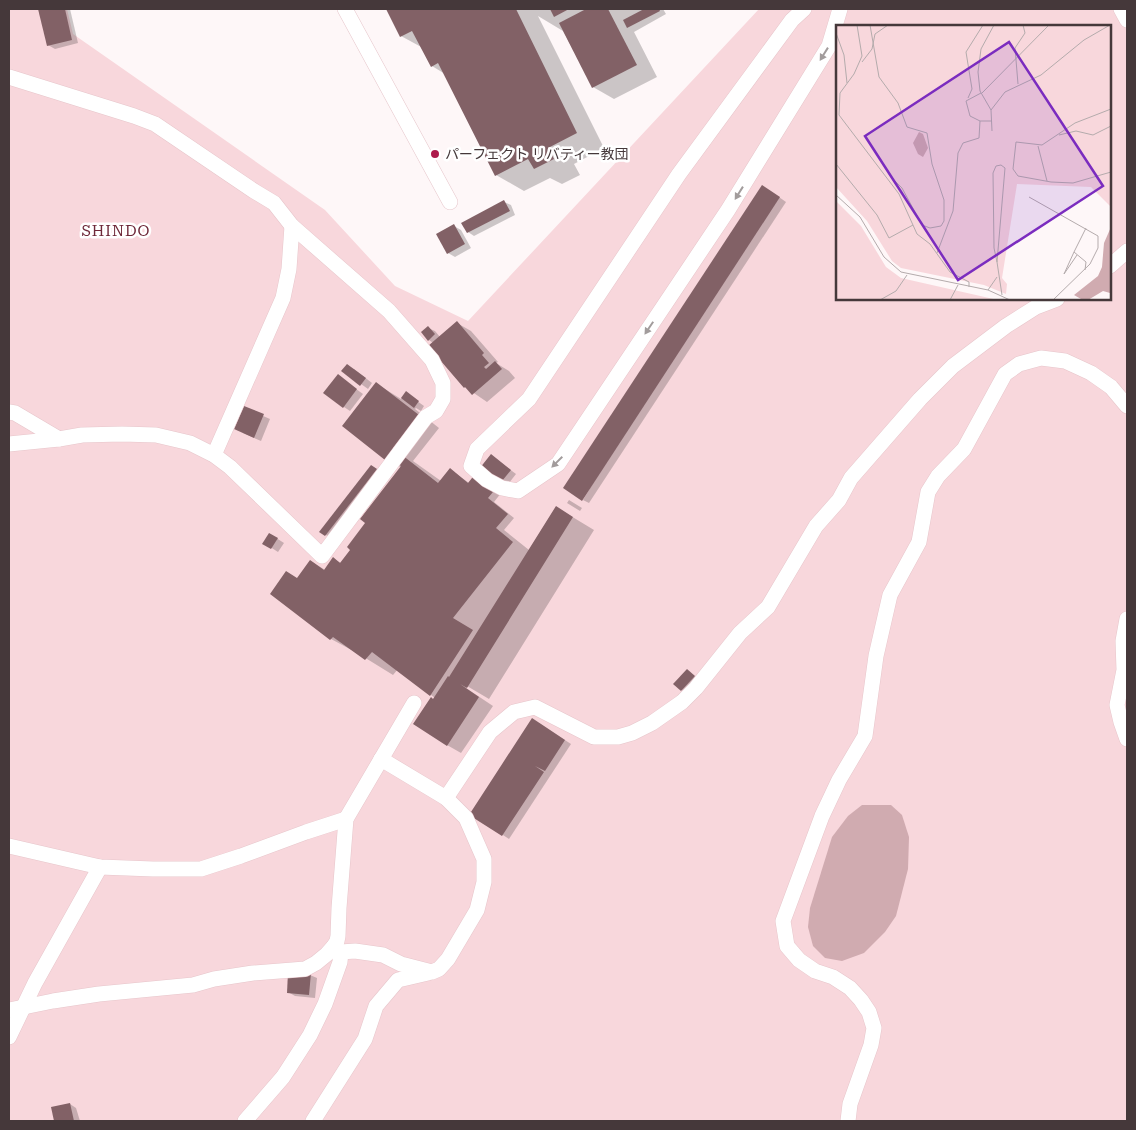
<svg xmlns="http://www.w3.org/2000/svg" width="1136" height="1130" font-family="'Roboto Serif','Noto Sans JP',serif">
<style>
.green{fill:#f8d7dc;fill-rule:evenodd}
.water{fill:#d0abb0}
.shadow{fill:#0003}
.building{fill:#826166}
.lines{fill:none;stroke-linecap:round;stroke-linejoin:round}
.service-casing{stroke:#e7c6cb;stroke-width:16}
.service{stroke:#fff;stroke-width:15}
.oneway{fill:#a29c9c}
.poi-dot{fill:#ad1a4b;stroke:#fff;stroke-width:2}
.labels{text-anchor:middle;dominant-baseline:central;stroke-width:5;stroke-linejoin:round;paint-order:stroke}
.poi-label{font-size:14px;fill:#45383a;stroke:#fff;text-anchor:start}
.neighbourhood-label{font-size:15px;letter-spacing:1px;fill:#6e2839;stroke:#fff}
.inset-road{fill:none;stroke:#b4abac;stroke-width:1}
.view{fill:#7b2cbf;fill-opacity:0.15;stroke:#7b2cbf;stroke-width:2.5}
.inset-edge{fill:none;stroke:#45383a;stroke-width:2.5}
</style>
<rect width="100%" height="100%" fill="#fef7f8"/>
<path class="green" d="M9,9H67L73,34L325,210L395,286L468,321L759,9H1127V1121H9ZM837,26H1110V299H837Z"/>
<polygon class="water" points="862,805 891,805 902,815 909,837 908,869 896,916 885,932 864,953 842,961 825,958 813,946 808,927 810,908 832,837 848,816"/>
<g class="shadow">
<polygon points="39,9 70,9 78,43 55,49 48,45"/>
<polygon points="388,9 663,9 666,14 634,32 657,77 614,99 593,87 563,31 538,16 604,148 574,164 580,175 562,184 550,178 524,191 496,175 445,74 432,66 423,48 401,36"/>
<polygon points="769,190 786,202 589,503 583,500"/>
<polygon points="504,202 511,205 515,215 474,236 468,232"/>
<polygon points="454,226 461,230 471,248 455,257 448,253"/>
<polygon points="457,323 471,331 498,362 496,363 509,371 515,378 487,402 465,387 433,343 429,340 428,328 435,331 440,337"/>
<polygon points="354,369 372,383 368,389 343,371"/>
<polygon points="338,376 363,394 350,411 344,407"/>
<polygon points="377,384 401,399 406,393 424,406 421,411 416,408 415,409 439,428 413,461 441,481 451,470 469,483 492,456 516,474 494,502 514,518 504,530 529,550 556,507 594,530 489,699 467,686 466,688 493,706 461,753 447,745 434,700 435,698 398,669 393,675 359,654 331,639 298,579 311,561 325,570 334,559 341,563 352,549 402,468 386,459"/>
<polygon points="245,408 270,419 261,441 243,433"/>
<polygon points="372,466 378,470 333,539 326,535 321,531"/>
<polygon points="569,500 582,508 580,511 567,503"/>
<polygon points="270,534 284,543 278,552 264,543"/>
<polygon points="687,671 701,681 688,694 682,690"/>
<polygon points="539,723 571,744 509,839 471,814"/>
<polygon points="310,975 317,978 315,998 295,996 288,992"/>
<polygon points="70,1104 76,1108 80,1121 56,1121 52,1108"/>
</g>
<g class="building">
<polygon points="38,9 65,9 72,40 47,46"/>
<polygon points="386,9 516,9 577,133 548,148 554,159 534,169 528,159 495,176 438,63 431,67 412,31 400,37"/>
<polygon points="550,9 569,9 554,17"/>
<polygon points="586,9 608,9 637,65 592,88 559,23"/>
<polygon points="644,9 659,9 660,11 627,28 623,20"/>
<polygon points="762,185 780,197 582,501 563,488"/>
<polygon points="504,200 510,211 467,233 461,223"/>
<polygon points="454,224 465,244 447,254 436,234"/>
<polygon points="457,321 484,353 482,355 489,363 484,367 486,369 495,361 502,369 472,395 465,387 464,388 428,346"/>
<polygon points="428,326 435,334 428,341 421,332"/>
<polygon points="347,364 366,378 360,386 341,371"/>
<polygon points="338,374 357,389 343,408 323,393"/>
<polygon points="376,382 419,415 393,448 438,483 450,468 468,483 491,454 511,470 488,498 508,514 496,528 513,542 453,618 473,630 430,696 372,652 365,660 333,637 330,640 270,594 286,571 297,578 310,560 324,570 333,557 340,563 350,550 347,547 365,523 360,519 401,466 388,456 385,460 342,426"/>
<polygon points="406,391 419,401 414,408 401,398"/>
<polygon points="244,406 264,414 254,438 234,429"/>
<polygon points="371,465 377,469 325,536 319,532"/>
<polygon points="556,506 573,517 467,688 460,684 479,697 447,746 413,724 431,697 433,699 448,676 449,677"/>
<polygon points="269,533 278,538 271,549 262,544"/>
<polygon points="687,669 695,676 681,691 673,684"/>
<polygon points="532,718 565,740 545,771 535,766 544,772 502,836 469,815"/>
<polygon points="288,972 311,973 309,995 287,993"/>
<polygon points="70,1103 74,1121 54,1121 51,1107"/>
</g>
<g class="lines">
<defs>
<g id="service">
<polyline points="345,9 450,202"/>
<polyline points="804,9 792,20 679,174 529,399 477,449 471,466 487,480 502,488 518,491 558,464 728,210 829,46 840,9"/>
<polyline points="1121,9 1127,20"/>
<polyline points="9,77 134,116 155,124 254,191 274,203 292,226 389,311 432,360 443,383 443,399 436,411 426,417 322,556 230,467 214,455 190,443 156,435 122,434 82,435 59,439 9,444"/>
<polyline points="1110,266 1127,251"/>
<polyline points="9,412 15,413 59,439"/>
<polyline points="214,455 283,298 289,269 292,226"/>
<polyline points="1127,619 1123,641 1124,670 1117,705 1121,722 1127,739"/>
<polyline points="381,759 446,798 490,732 514,712 535,707 594,737 618,737 632,733 652,723 682,702 696,688 740,633 768,607 816,526 839,500 851,478 920,399 953,366 1006,326 1036,307 1057,299"/>
<polyline points="9,846 100,867 153,869 201,869 241,856 306,832 346,819"/>
<polyline points="341,952 355,951 383,955 401,964 432,972 439,969 448,959 477,910 484,882 484,859 466,818 446,798"/>
<polyline points="9,1010 53,1001 99,994 193,985 214,979 253,973 305,969 316,963 327,954 334,946"/>
<polyline points="9,1037 35,983 100,867"/>
<polyline points="245,1121 283,1077 310,1035 325,1004 340,962 341,952 334,946 337,941 338,936 339,908 346,819 414,703"/>
<polyline points="313,1121 365,1039 376,1006 398,980 428,973"/>
<polyline points="848,1121 850,1104 871,1045 874,1028 869,1012 861,1000 850,988 833,977 815,971 799,960 787,946 783,921 822,816 839,780 865,736 876,656 890,595 919,542 928,492 938,476 964,449 1005,374 1019,364 1041,358 1065,361 1091,373 1111,387 1127,406"/>
</g>
</defs>
<use href="#service" class="service-casing"/>
<use href="#service" class="service"/>
</g>
<defs><path id="oneway-solid" d="M-6-.8H1V-3.2L6.5 0L1 3.2V.8H-6Z" transform="scale(1.25)"/></defs>
<g class="oneway">
<use href="#oneway-solid" transform="translate(824 54) rotate(122)"/>
<use href="#oneway-solid" transform="translate(739 193) rotate(122)"/>
<use href="#oneway-solid" transform="translate(649 328) rotate(124)"/>
<use href="#oneway-solid" transform="translate(557 462) rotate(135)"/>
</g>
<circle class="poi-dot" cx="435" cy="154" r="5"/>
<g class="labels">
<g class="poi-label">
<text x="445" y="154">パーフェクト リバティー教団</text>
</g>
<g class="neighbourhood-label">
<text x="116" y="231">SHINDO</text>
</g>
</g>
<g transform="translate(836 25)">
<rect width="275" height="275" fill="#fef7f8"/>
<path d="M0,0H275V182L255,162L181,159L166,253L171,259L170,269L148,260L65,243L56,236L31,196L0,162ZM0,176L25,201L50,242L65,253L162,275H0Z" fill="#f8d7dc"/>
<path d="M83,107L87,109L92,123L87,132L82,129L77,118ZM275,202V275L274,268L267,266L252,275L245,274L238,270L262,251L266,242L268,218Z" fill="#d0abb0"/>
<path class="inset-road" d="M21,0L26,31L18,49L4,68L3,90L63,169L81,209L94,219L114,247L133,257V262M34,0L43,52L62,78L71,102L91,108L96,139L108,175V196L105,201L94,203L86,200L66,163L54,151M0,8L8,30L11,58M26,37L36,24L39,9L52,0M182,59L179,23L189,8L187,0M146,68L213,0M132,73L136,64L130,27L147,0M275,84L239,98L206,120L180,117L177,144L182,151L215,157L237,158L275,147M155,85L169,67L205,50L248,15L274,0M144,96L134,91L130,76L145,68M156,106L155,85L144,66L142,47L145,24L158,0M223,110L240,106L257,110L275,101M202,121L211,156M0,139L41,190L53,213L77,200M0,170L24,192L48,232L65,247L152,265L174,275M193,172L262,211V223L254,239L217,275M238,227L228,249L241,230M101,228L117,186L122,128L127,118L143,113L144,96H156M161,237L158,223L157,148L160,141L165,140L169,143L161,237L166,270M249,245L250,237L238,227L250,203M152,265L161,252M44,275L60,266L71,250M114,275L122,260"/>
<path class="view" d="M173,17L267,161L122,255L29,111Z"/>
<rect width="275" height="275" class="inset-edge"/>
</g>
<rect width="1136" height="1130" fill="none" stroke="#45383a" stroke-width="20"/>
</svg>
